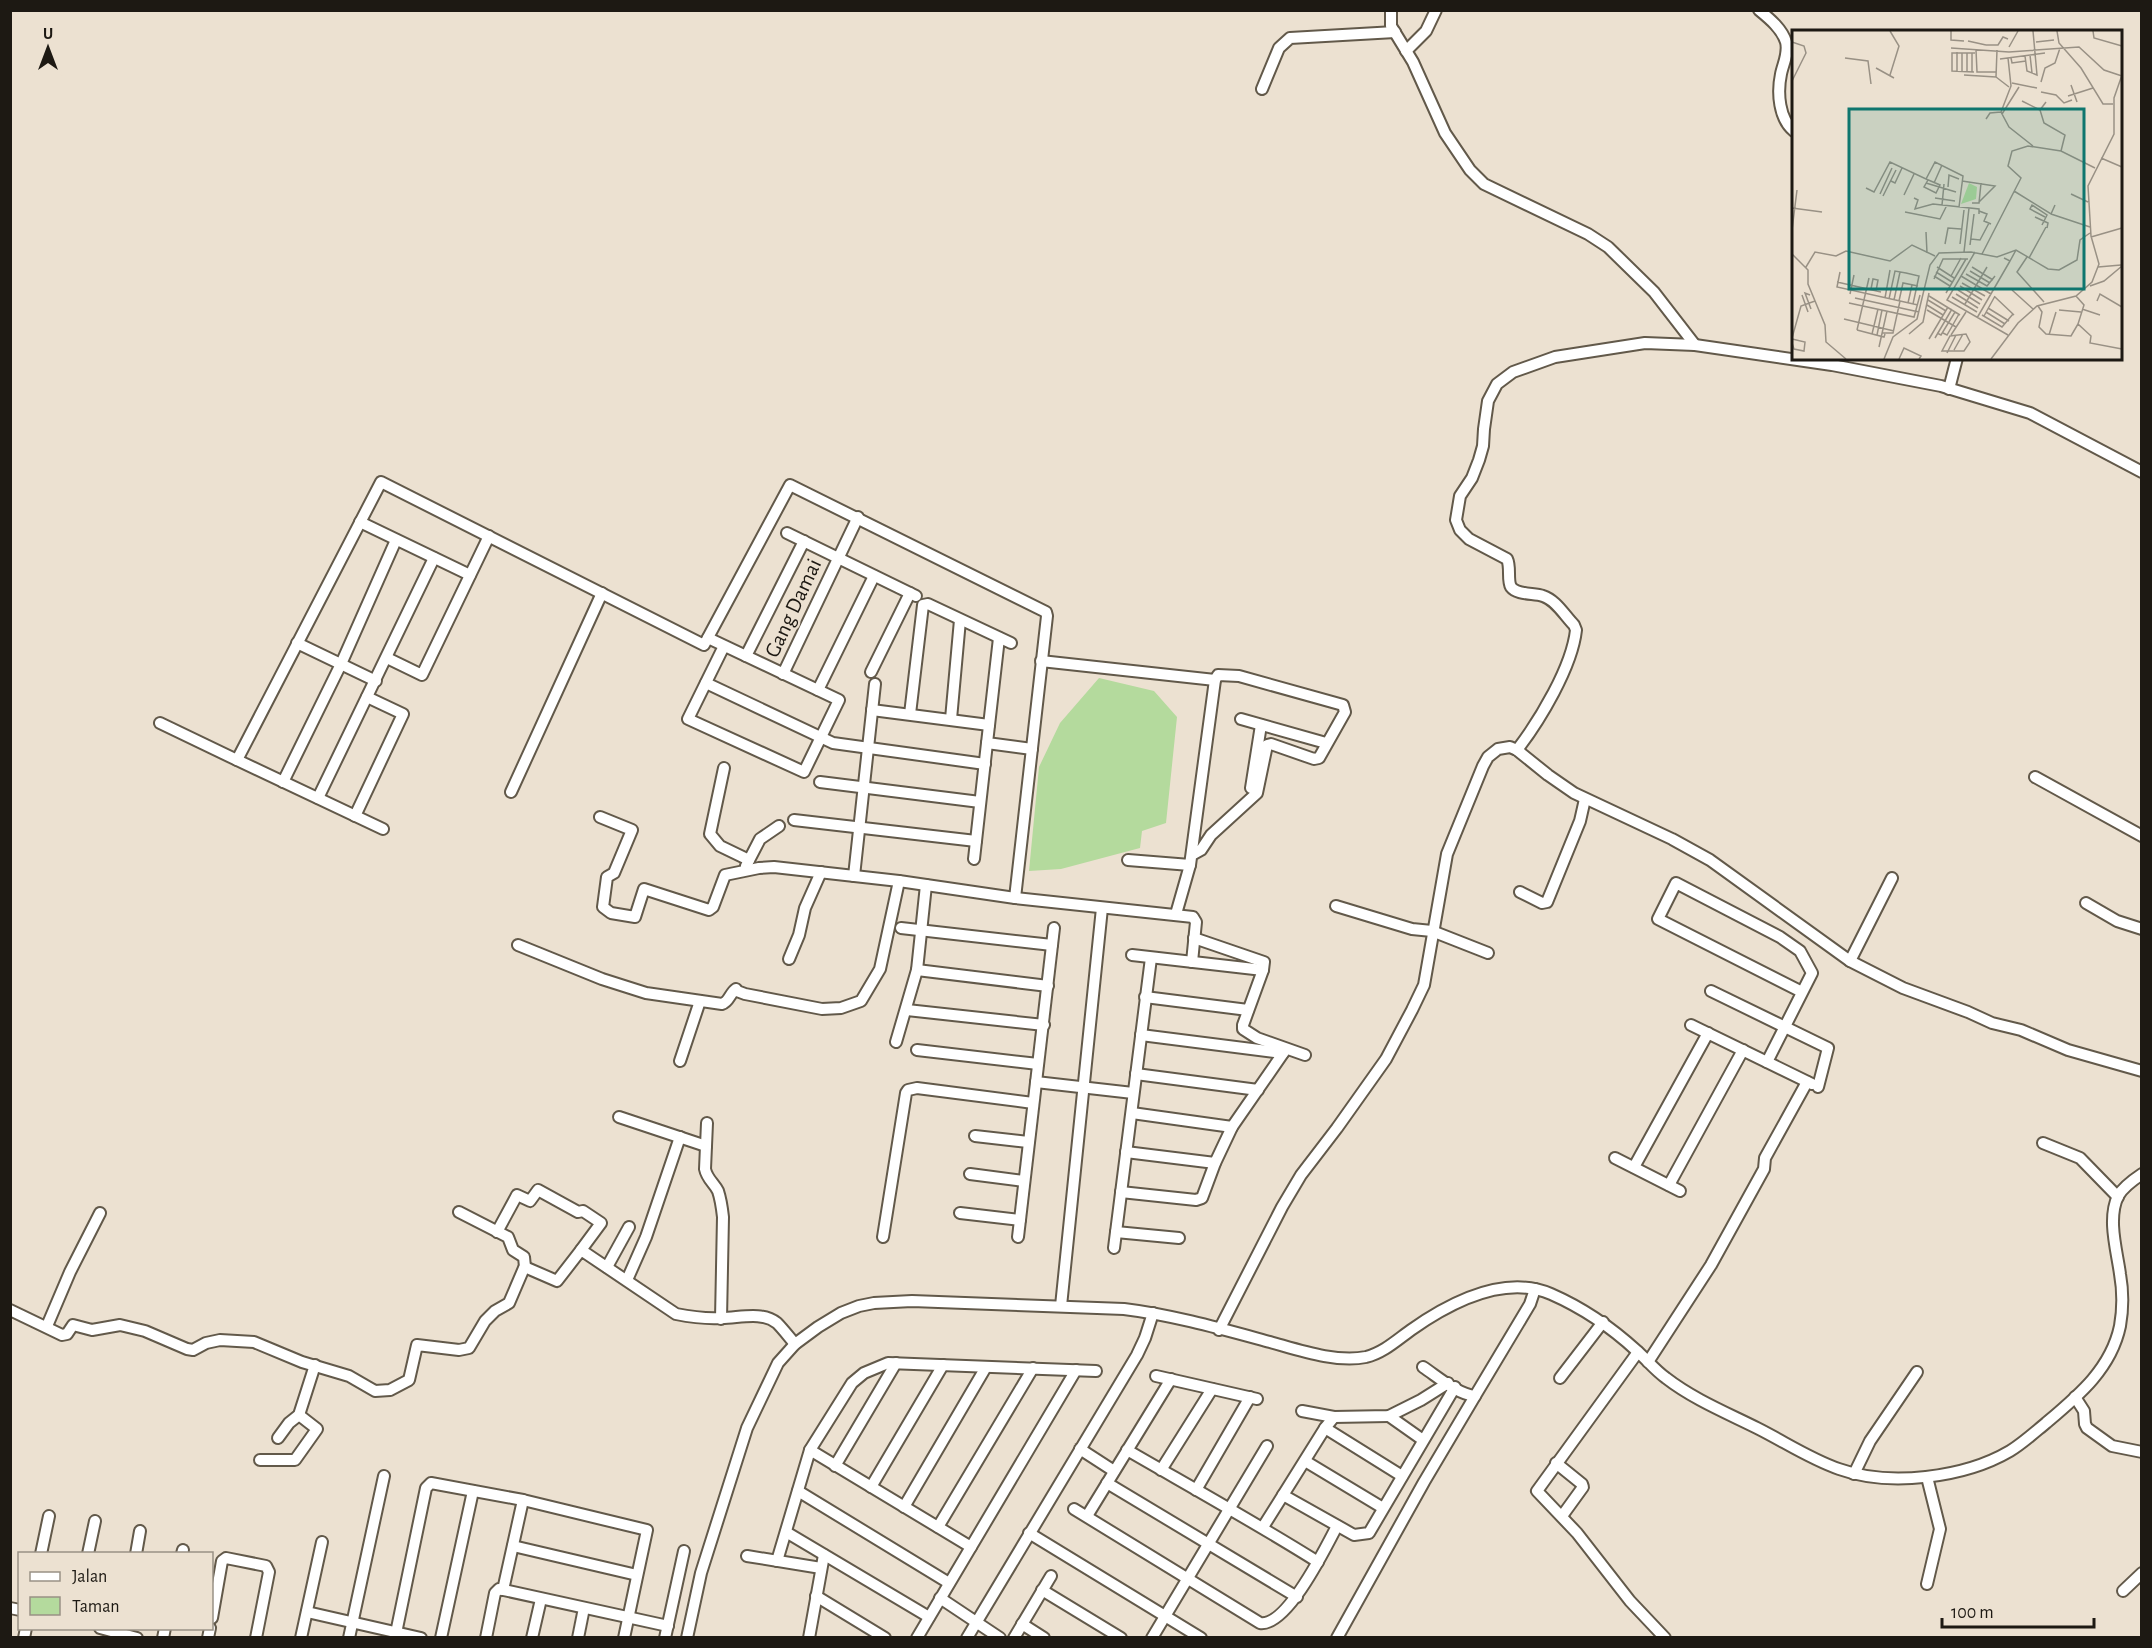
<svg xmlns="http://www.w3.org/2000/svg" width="2152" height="1648" font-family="'Alegreya Sans',sans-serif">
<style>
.green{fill:#b4da9d}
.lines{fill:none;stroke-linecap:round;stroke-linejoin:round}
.minor-casing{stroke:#62594a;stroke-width:14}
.minor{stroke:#fff;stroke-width:10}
.labels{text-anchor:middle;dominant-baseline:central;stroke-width:4.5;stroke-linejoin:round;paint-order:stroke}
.street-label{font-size:22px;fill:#1d1913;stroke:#ece1d1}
.inset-road{fill:none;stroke:#999185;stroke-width:1.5}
.view{fill:#0f766e;fill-opacity:0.15;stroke:#0f766e;stroke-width:3}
.inset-edge{fill:none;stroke:#1d1913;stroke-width:3}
</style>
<rect width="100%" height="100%" fill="#ece1d1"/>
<polygon class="green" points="1099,678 1154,691 1177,717 1166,823 1142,831 1140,848 1061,869 1029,871 1039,767 1060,723"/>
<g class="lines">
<defs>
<g id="minor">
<polyline points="1391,10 1391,26 1413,62 1445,133 1470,170 1484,184 1588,234 1608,247 1654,292 1695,345"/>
<path d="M1759,10C1770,19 1782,29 1786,42C1789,53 1783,64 1781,74C1777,93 1779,119 1794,131"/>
<polyline points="1406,51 1426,31 1436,10"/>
<polyline points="1262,89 1279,48 1290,38 1395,32"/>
<polyline points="1949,389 1957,358"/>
<polyline points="360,522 470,575"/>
<polyline points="787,533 916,596"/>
<polyline points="708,638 839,700 804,772 688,719 724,646"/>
<polyline points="999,638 987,743 1032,749"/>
<polyline points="297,643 376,681"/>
<polyline points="746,656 804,541"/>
<polyline points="387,658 422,675 489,536"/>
<polyline points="1041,661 1215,680"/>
<polyline points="871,672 910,593"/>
<polyline points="783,674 858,517"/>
<polyline points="706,683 833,743 985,764"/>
<polyline points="818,690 874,576"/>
<polyline points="872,710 989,725"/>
<polyline points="910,714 923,605 928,604 1011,643"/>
<polyline points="951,719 960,620"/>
<polyline points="1241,719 1326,743"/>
<polyline points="160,723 237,760 381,482 704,645 790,485 1046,612 1047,616 1015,898"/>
<path d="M1517,750C1540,720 1572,667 1576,630L1574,625C1565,616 1556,600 1543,596C1534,593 1517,595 1511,587C1507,580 1511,567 1507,559L1469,539L1460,530L1456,520L1460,496L1472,478L1479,460L1483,446L1484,429L1488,401L1497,384L1513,372L1555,357L1645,343L1695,345L1832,365L1941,386L2030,413L2142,472"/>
<polyline points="237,760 383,829"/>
<polyline points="724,768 710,834 720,846 749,860"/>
<polyline points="2035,777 2142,836"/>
<polyline points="283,782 341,664 396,540"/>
<polyline points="820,782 980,802"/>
<polyline points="1251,788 1261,725"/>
<polyline points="511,792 602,593"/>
<polyline points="318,798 434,558"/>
<polyline points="355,816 403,714 367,697"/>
<polyline points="600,817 632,830 614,873 607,877 603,907 611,913 635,917 644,889 709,910 713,907 725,875 759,868 774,867 899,881 1015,898 1193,917 1196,922 1192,962"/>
<polyline points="794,820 976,841"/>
<polyline points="974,859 987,743"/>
<polyline points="1128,860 1190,865 1215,680 1218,675 1239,676 1343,705 1345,712 1319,758 1314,759 1271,744 1267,745 1257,793 1211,835 1201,850 1192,855"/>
<polyline points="746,866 760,839 779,826"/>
<polyline points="854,876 875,684"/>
<polyline points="1520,892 1542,903 1547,902 1580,821 1585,799"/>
<polyline points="2086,903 2117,921 2142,929"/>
<polyline points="1336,906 1412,929 1432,931 1488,953"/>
<polyline points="1176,914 1190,865"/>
<polyline points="901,928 1052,945"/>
<polyline points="1194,938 1264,962 1263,970 1243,1025 1243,1029 1257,1038 1305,1055"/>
<path d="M518,945L602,979L646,993L722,1004C729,1002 730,993 736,989L737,991L745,994L822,1009L841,1008L861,1001L880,969L899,881"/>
<polyline points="1132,955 1263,970"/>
<polyline points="789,959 799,935 805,908 821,872"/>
<polyline points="1850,961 1903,988 1968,1012 1992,1023 2021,1030 2068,1050 2142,1071"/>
<polyline points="917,970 1048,986"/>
<polyline points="1711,991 1828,1048 1818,1087"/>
<polyline points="1145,997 1248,1010"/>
<polyline points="907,1010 1044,1025"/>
<polyline points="1691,1025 1812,1084"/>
<polyline points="1141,1035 1283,1053"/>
<polyline points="896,1042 917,970 926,885"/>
<polyline points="917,1050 1038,1064"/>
<polyline points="680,1061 700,1001"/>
<polyline points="1767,1062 1812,973 1800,951 1780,937 1676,883 1658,919 1802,992"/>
<polyline points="1136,1074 1258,1090"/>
<polyline points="1036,1082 1133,1093"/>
<polyline points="1132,1113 1232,1127"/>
<polyline points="619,1117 706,1146"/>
<path d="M707,1123L705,1169C707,1179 714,1183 718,1191C721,1200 722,1208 723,1217L721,1319"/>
<polyline points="975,1136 1028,1142"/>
<polyline points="2043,1143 2080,1158 2118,1197"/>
<polyline points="1126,1152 1215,1163"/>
<polyline points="1615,1158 1680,1191"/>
<polyline points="1634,1167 1708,1033"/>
<polyline points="970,1174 1024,1181"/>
<polyline points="1669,1185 1743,1050"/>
<polyline points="1121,1192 1196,1200 1202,1198 1215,1163 1232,1127 1286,1049"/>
<polyline points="459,1212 508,1237 513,1250 524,1257 525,1267"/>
<polyline points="960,1213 1020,1220"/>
<polyline points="497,1232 517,1195 530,1201 538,1190 578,1212 583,1211 601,1223 581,1250"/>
<polyline points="1116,1232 1179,1238"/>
<polyline points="883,1237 906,1093 908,1090 917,1088 1033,1103"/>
<polyline points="1018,1237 1054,928"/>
<polyline points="1114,1248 1151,958"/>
<polyline points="607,1267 629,1227"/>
<polyline points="627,1280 646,1237 680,1137"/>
<polyline points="1061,1306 1102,908"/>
<path d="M10,1310L62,1335L67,1334L73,1325L92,1330L120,1325L145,1331L187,1349L193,1350L206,1343L220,1340L254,1342L302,1362L349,1376L375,1391L390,1390L409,1380L417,1345L459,1350L469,1348L485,1321L495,1311L509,1303L524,1268H527L557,1281L581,1250L676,1314C691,1317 707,1319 722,1318C739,1318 762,1311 777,1323C783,1329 789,1337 795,1344"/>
<polyline points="47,1326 70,1272 100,1213"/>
<polyline points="1219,1330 1282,1207 1301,1175 1337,1128 1386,1059 1412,1010 1424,985 1447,854 1483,766 1488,757 1498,749 1510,747 1517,750 1548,775 1574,793 1672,839 1710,860 1850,961 1892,878"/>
<polyline points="1638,1352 1537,1491 1577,1533 1630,1601 1665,1638"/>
<polyline points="1648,1362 1711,1265 1764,1169 1765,1158 1807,1082"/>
<path d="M1423,1367C1438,1377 1457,1394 1475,1396L1530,1304L1535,1289"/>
<polyline points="1156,1376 1257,1399"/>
<polyline points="1560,1378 1603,1322"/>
<polyline points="2075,1397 2084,1411 2085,1424 2087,1428 2112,1446 2142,1452"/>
<polyline points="1302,1411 1334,1417 1389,1416 1421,1400 1448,1383"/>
<polyline points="1389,1416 1423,1440"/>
<polyline points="1325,1428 1402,1476"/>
<polyline points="278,1438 289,1423 299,1415 315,1365"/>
<polyline points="1080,1449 1114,1471"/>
<polyline points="810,1450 971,1547"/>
<path d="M1127,1450C1191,1487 1256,1523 1318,1562"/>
<polyline points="260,1460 295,1460 317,1429 299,1415"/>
<polyline points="1305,1461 1383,1508"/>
<polyline points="1556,1463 1582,1484 1583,1487 1562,1516"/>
<polyline points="835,1466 896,1363"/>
<polyline points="1161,1470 1212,1389"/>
<polyline points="1854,1474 1870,1441 1917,1372"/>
<polyline points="1927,1477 1940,1529 1927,1584"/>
<polyline points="1107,1483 1297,1597"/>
<polyline points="871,1487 943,1365"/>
<polyline points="1196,1490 1250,1397"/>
<polyline points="798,1491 949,1583"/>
<polyline points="1283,1495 1354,1535 1369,1533 1455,1387"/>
<polyline points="904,1507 986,1367"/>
<path d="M1074,1509L1260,1623C1287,1627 1326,1547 1337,1526"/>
<polyline points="1087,1516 1171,1379"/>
<polyline points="938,1527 1033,1368"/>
<polyline points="1263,1527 1325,1428 1334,1417"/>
<polyline points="786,1532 929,1617"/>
<polyline points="1029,1533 1201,1638"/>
<polyline points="513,1546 637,1575"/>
<polyline points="41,1554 49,1516"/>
<polyline points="88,1554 95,1521"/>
<polyline points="136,1554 140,1531"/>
<polyline points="182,1554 183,1550"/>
<polyline points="747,1556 821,1568"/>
<polyline points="777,1561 810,1450 852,1383 864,1373 888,1363 1096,1371"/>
<polyline points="503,1590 523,1500"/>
<polyline points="1042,1590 1121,1638"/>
<polyline points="2123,1591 2142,1573"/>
<polyline points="816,1596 885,1638"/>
<polyline points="940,1598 1000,1638"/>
<polyline points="10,1608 20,1610"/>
<polyline points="307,1612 421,1638"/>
<polyline points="212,1618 222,1561 226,1558 266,1566 269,1572 256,1638"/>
<polyline points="1022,1624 1044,1638"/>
<polyline points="100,1628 137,1638"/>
<polyline points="24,1638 26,1628"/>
<polyline points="163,1638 165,1628"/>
<polyline points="208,1638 210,1628"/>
<polyline points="301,1638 322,1542"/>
<polyline points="349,1638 384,1476"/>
<polyline points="395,1638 426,1488 431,1483 523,1500 647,1530 624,1638"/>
<polyline points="441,1638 473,1491"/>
<polyline points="486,1638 495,1593 499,1589 668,1626"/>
<polyline points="532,1638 541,1599"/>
<polyline points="578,1638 584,1608"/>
<polyline points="665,1638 684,1551"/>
<path d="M687,1638L701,1573L747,1428L778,1363L795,1344L818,1327L841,1313L859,1306L874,1303L912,1301L1124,1309C1173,1315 1222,1329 1270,1342C1299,1350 1336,1363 1366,1357C1383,1353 1397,1340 1411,1330C1448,1304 1504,1274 1551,1294C1583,1308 1612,1328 1637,1351C1647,1360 1655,1370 1666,1378C1693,1399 1727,1413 1757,1428C1785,1442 1810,1459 1839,1469C1889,1487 1964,1478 2010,1451C2023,1443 2035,1432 2046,1423C2078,1396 2111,1369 2120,1326C2123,1309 2123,1291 2120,1274C2117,1251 2107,1219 2118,1196C2123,1187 2133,1180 2142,1174"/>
<polyline points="809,1638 824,1555"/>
<polyline points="917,1638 1076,1370"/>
<polyline points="967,1638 1137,1355 1145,1338 1153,1313"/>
<polyline points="1014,1638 1051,1576"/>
<polyline points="1152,1638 1267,1446"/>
<polyline points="1337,1638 1424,1482 1475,1396"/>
</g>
</defs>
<use href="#minor" class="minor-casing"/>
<use href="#minor" class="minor"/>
</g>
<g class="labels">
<g class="street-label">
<text transform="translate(793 608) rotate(-65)">Gang Damai</text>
</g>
</g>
<g transform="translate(1792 30)">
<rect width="330" height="330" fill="#ece1d1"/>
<path d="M177,153L185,157L184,169L169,174Z" fill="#b4da9d"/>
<path class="inset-road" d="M98,1L107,16L98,45M159,1V10L172,11M265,1L267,13L289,38L311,74H321M301,1L302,8L330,16M176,11L194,15M0,12L12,16L14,23L0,51M244,12L262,10M194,15H206L211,7L216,9M217,17L226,1M159,18L217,22L287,17L312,40L330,46M184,20L185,42H204M205,20L204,47L217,57M238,25L240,43M233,26L235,41L245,45L241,1M53,28L76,31L79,54M216,28L219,56L209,82L217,97L241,116M219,28L220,33L234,31M208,29L253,23M84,38L102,48M165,41V22M170,42V23M175,42V23M180,42V23M182,42L160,41V23H183M172,45L204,47M249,52L253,38L263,33L268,18M220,53L245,58M279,55L285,72M249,62L264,65L272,73L280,70M276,66L301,58M230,71L248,80M254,72L248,80L252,93L273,105L269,121M210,84L227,57M194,89L198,83L209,82M309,128L330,137M134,149L148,155L144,163L132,157L136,150M99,151L103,153L110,138M170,151L203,156L187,172M134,153L164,162M142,153L150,135M156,157L157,145L167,149M74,158L82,162L98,132L134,149L143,132L171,146L167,177M222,161L259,184L263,175M88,164L100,138M279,164L296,172M112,165L122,144M91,166L104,140M122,168L126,170L123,179L141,174L187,179V184M143,168L163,171M180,173H187L189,153M150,175L152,154M0,178L30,182M187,181L195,184L192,191L199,194M113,182L148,189L155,175M259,184L298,197M243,187L256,193L255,198M250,195L255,185L240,175L238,179L253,187M0,200L5,160M134,202L135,223M299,207L330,198M179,209L188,210L197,193M153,214L156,198L169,199M168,214L172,180M178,215L182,184M172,222L177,178M183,222L155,270L216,305M0,224L16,240V254L33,295L34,312L54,329M190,224L229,148L216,136L220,121L236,116L269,121L303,138M235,227L225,242L252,272M212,228L218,231L224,220M237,228L254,197M14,237L23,222L44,226L54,221L98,231L120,215L143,226M145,237L162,248M180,237L201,250M306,237L329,235M178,241L198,253M48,242L45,257L126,275M144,242L160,252M174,244L195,256L203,246M142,246L158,256M159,246L169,228M169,246L199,264M142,249L151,229H176M45,252L89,262M170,253L193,266M168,256L190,270M298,256L312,251L330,236M79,259L81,249L86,250L84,261M166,260L188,274M220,260L241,279M154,263L174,229M58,264L62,245M164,264L186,278M10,265L16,282M18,265L13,263L19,279M137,266L168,285M284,266L292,275L286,294L299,306L298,313L330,319M160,267L185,282M203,267L222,285M63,268L127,282M93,268L98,240M97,269L103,241L114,243L127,246L121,274M102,270L108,242M136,270L154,281M107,271L111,253L126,256M305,271L308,264L330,277M57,273L122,287L128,265M116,273L120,255M173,274L195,237M135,275L151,285M246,276L250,282L247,297L254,304L279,306L286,294M196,278L217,291M290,279L308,285M135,280L164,297M267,280L289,282M194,282L213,294M190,285L210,297L221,284M192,286L203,266M185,288L218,231M52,289L102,301M65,300L77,248M65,300L92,307L93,304M90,303H101L108,271M145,303L149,305L163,282M151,303L155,305L167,284M80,304L86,279M117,304L131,292L137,263M174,304L178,312L172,321H150L158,306ZM85,305L90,280M159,305L174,282M257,305L264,282M0,308L9,276L23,271M143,308L160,279M0,309L13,312L12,321L2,319L0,313M137,309L156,277M87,317L95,281M162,320L171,304M155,323L164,305M92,329L101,307L125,289L138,235L147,223L179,222L205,227L224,220L256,239L267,240L285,230L288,210L298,203M107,329L112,318L129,326L127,329M199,329L226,293L245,276L284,266L300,252L307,234L299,206L296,156L322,104V68L330,45"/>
<path class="view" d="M57,79H292V259H57Z"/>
<rect width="330" height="330" class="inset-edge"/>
</g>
<rect width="2152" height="1648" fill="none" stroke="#1d1913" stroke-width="24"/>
<rect x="18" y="1552" width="195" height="78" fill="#ece1d1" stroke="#999185" stroke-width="1.5"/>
<rect x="30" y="1572" width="30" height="9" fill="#ffffff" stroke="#999185" stroke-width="1.5"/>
<text x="72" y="1582" font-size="18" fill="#1d1913">Jalan</text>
<rect x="30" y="1597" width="30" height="18" fill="#b4da9d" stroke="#999185" stroke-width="1.5"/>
<text x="72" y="1612" font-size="18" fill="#1d1913">Taman</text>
<g transform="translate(48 48)" stroke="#ece1d1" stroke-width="4.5" paint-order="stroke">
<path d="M0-4.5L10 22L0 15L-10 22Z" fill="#1d1913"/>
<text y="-9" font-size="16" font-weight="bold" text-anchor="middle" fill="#1d1913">U</text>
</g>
<path d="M1942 1618v9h152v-9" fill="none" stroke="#1d1913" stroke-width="3"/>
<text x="1951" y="1618" font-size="18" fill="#1d1913" stroke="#ece1d1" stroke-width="4.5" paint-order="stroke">100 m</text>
</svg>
